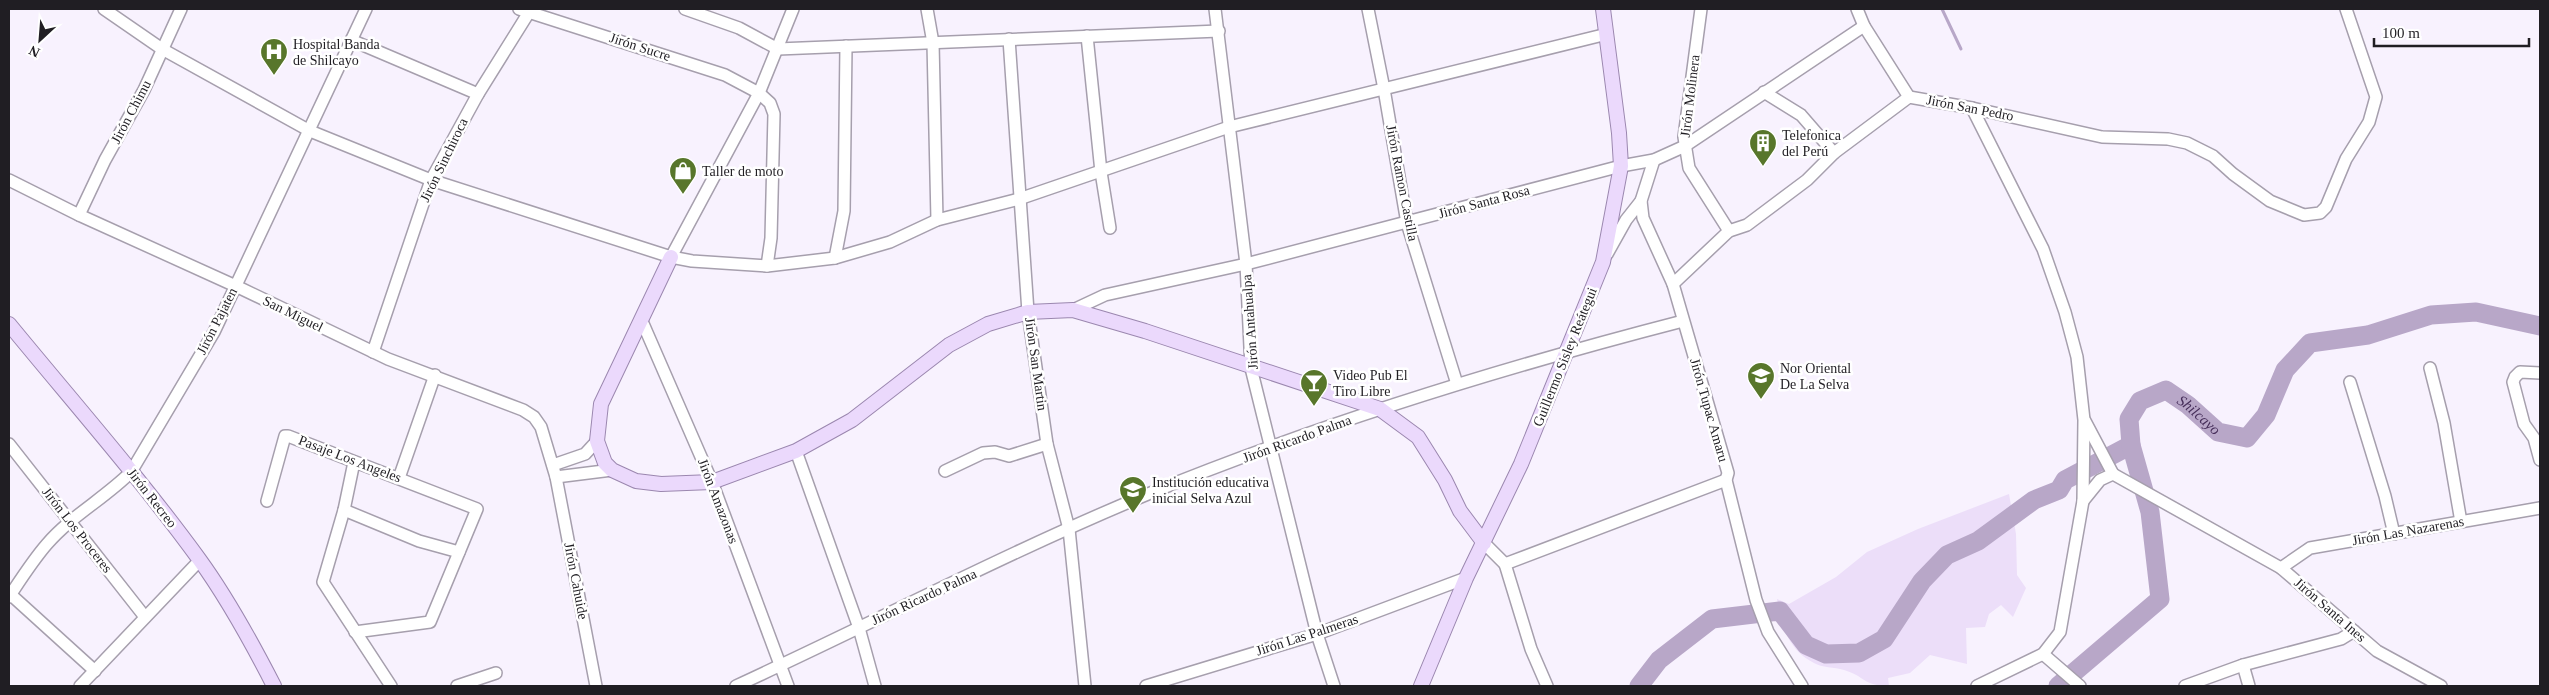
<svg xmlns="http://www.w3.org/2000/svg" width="2549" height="695" font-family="Georgia,serif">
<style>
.green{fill:#ecdef9}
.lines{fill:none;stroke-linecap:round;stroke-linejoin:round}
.stream{stroke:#b8a7c8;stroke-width:3}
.river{stroke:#b8a7c8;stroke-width:19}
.minor-casing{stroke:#a69fad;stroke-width:14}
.major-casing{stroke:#9b87af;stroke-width:16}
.minor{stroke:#fff;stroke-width:11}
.major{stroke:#ebd9fc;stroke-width:14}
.labels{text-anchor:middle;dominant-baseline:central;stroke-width:5;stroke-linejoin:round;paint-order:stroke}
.poi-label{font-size:14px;fill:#201e23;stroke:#fff;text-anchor:start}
.street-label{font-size:14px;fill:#201e23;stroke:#fff}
.water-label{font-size:15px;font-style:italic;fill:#472f5b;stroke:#fff}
</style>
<rect width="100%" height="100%" fill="#f8f2fe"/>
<path class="green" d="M2009,494L2016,534L2017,575L2026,588L2013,617L2001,605L1989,614L1985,627L1966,628L1967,664L1930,655L1910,673L1888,678L1889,686C1863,686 1865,676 1844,670C1834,667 1822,668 1814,663C1788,650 1781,625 1777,599L1789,604L1836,577L1867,552L1918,529Z"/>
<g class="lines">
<polyline class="stream" points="1942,9 1961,49"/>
<g class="river">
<polyline points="1639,686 1659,660 1712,619 1780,611 1806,645 1826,654 1859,653 1884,639 1922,581 1947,555 1978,541 2034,500 2059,490 2065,480 2131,445"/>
<path id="s1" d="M2058,686L2160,599L2150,512L2131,445L2129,419L2140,401L2166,390L2188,405L2218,432L2247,438L2266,415L2285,370L2310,343L2368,335L2431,315L2476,312L2540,326"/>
</g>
<defs>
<g id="minor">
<polyline points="104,9 162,49 310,131 431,180 671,257 692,261 767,266 835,258 890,242 937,220 1019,199 1229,127 1607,34"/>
<polyline points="519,9 725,75 759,93 770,103 774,114 771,238 767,266"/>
<polyline points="685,9 739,28 778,49 1219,31"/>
<polyline points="927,9 933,43 937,220"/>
<polyline points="1215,9 1246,264 1251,368 1317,634 1334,686"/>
<polyline points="1368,9 1384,89 1407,223 1457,384"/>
<polyline points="1701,9 1684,137 1689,168 1729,231"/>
<polyline points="1857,9 1864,26 1909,97"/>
<polyline points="1087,36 1101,172 1110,228"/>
<polyline points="1009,39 1028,312 1047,444 1069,529 1085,686"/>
<polyline points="351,40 478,94"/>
<polyline points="1764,92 1801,115 1834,153"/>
<polyline points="1972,108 2043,249 2065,312 2077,357 2084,420 2083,501 2060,632 2043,654 1977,686"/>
<polyline points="1654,160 1641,201 1643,218 1673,284 1728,473 1726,480 1756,600 1768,632 1802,686"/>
<polyline points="9,180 79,215 240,288 388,359 523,410 534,417 541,427 556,477 596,686"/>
<polyline points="79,215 105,160 144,90 181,9"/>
<polyline points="1607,254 1626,220 1641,201"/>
<polyline points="671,257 759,93 793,9"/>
<polyline points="835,258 844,211 846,46"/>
<polyline points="1673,284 1729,231 1747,225 1807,180 1834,153 1909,97 1972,108 2102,137 2168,139 2187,143 2213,156 2233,174 2270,201 2304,215 2320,213 2326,207 2346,159 2369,122 2376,97 2346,9"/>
<polyline points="1073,310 1105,295 1246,264 1621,166 1654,160 1685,146 1864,26"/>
<polyline points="641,319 712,482 788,686"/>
<polyline points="373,352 431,180 478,94 531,9"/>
<polyline points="2430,368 2444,423 2461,522"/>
<polyline points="2540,373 2520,372 2515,377 2513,382 2524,424 2534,438 2540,460"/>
<polyline points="2350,382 2385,496 2394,534"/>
<polyline points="2085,421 2113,474"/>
<polyline points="9,444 145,617"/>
<polyline points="796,451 859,628 875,686"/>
<polyline points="354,462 344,510 323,582 391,686"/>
<polyline points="553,465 585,454 597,441"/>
<polyline points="945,471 983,453 995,452 1009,456 1047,444"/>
<polyline points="556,477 612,470"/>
<polyline points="399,478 435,375"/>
<polyline points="267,501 285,436 288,436 477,509 430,622 355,632"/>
<polyline points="2083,501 2100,480 2113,474 2281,568 2377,651 2441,686"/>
<polyline points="344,510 419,541 459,552"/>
<polyline points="1484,543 1505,564 1726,480"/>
<polyline points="1505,564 1531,649 1547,686"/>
<polyline points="2281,568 2310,548 2540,508"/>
<polyline points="9,593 95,671"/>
<path d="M9,597C21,579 33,560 47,544C71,516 105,498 131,472L214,332L366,9"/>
<polyline points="2043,654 2080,686"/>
<polyline points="2243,665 2249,686"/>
<polyline points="80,686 200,560"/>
<polyline points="457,686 496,673"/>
<path d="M736,686C873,623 1008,552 1148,494C1322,423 1501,368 1683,321"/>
<polyline points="1146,686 1317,634 1466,578"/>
<polyline points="2185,686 2243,665 2341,639 2354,631"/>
</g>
<g id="major">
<polyline points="671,257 601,404 597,441 605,463 612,470 636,481 661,484 712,482 796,451 852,420 949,345 988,324 1028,312 1073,310 1145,331 1380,409 1418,437 1445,480 1460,511 1484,543"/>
<path d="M9,324C73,402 140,478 199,559C228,599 252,643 274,686"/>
<polyline points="1421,686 1466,578 1521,464 1603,262 1621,166 1619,133 1603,9"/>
</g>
</defs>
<use href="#minor" class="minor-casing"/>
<use href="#major" class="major-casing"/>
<use href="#minor" class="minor"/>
<use href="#major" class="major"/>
</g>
<defs>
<symbol id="hospital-pin" viewBox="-11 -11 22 30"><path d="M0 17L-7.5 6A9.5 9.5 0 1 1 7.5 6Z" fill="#58762b" stroke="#fff"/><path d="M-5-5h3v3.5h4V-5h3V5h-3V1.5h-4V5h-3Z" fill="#fff"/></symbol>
<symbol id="building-pin" viewBox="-11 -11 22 30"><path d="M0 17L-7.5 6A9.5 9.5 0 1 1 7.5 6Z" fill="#58762b" stroke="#fff"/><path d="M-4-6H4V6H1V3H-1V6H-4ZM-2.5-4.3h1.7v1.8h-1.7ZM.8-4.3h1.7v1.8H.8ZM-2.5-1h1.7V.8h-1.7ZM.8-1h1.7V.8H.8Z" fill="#fff"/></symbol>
<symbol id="shop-pin" viewBox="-11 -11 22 30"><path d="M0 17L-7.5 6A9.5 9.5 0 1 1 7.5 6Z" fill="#58762b" stroke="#fff"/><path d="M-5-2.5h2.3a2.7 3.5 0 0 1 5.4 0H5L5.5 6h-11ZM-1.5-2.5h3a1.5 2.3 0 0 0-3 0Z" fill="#fff"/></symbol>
<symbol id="school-pin" viewBox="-11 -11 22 30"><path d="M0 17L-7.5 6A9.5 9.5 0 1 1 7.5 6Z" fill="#58762b" stroke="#fff"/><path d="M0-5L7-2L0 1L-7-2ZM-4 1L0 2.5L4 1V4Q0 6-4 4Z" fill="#fff"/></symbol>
<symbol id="bar-pin" viewBox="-11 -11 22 30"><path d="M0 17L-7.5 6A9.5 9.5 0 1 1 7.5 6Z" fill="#58762b" stroke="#fff"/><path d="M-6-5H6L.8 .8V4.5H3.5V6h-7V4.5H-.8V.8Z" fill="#fff"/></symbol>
</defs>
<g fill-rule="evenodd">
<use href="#hospital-pin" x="258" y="36" width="32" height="43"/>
<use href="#building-pin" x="1747" y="127" width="32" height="43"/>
<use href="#shop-pin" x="667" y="155" width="32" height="43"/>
<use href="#school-pin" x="1745" y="360" width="32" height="43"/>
<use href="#bar-pin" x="1298" y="367" width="32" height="43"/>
<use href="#school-pin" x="1117" y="474" width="32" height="43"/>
</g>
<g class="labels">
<g class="poi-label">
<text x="293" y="44">Hospital Banda<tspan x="293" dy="16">de Shilcayo</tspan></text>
<text x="1782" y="135">Telefonica<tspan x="1782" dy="16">del Perú</tspan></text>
<text x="702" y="171">Taller de moto</text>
<text x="1780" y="368">Nor Oriental<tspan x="1780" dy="16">De La Selva</tspan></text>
<text x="1333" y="375">Video Pub El<tspan x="1333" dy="16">Tiro Libre</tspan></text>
<text x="1152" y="482">Institución educativa<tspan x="1152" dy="16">inicial Selva Azul</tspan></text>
</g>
<g class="street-label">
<text transform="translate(640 47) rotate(18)">Jirón Sucre</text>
<text transform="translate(1690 96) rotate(-83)">Jirón Molinera</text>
<text transform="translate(1970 108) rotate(11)">Jirón San Pedro</text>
<text transform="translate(131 112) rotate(-62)">Jirón Chimu</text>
<text transform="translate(444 160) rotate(-64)">Jirón Sinchiroca</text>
<text transform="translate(1402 183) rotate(79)">Jirón Ramon Castilla</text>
<text transform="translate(1484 202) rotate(-15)">Jirón Santa Rosa</text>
<text transform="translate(293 314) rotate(26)">San Miguel</text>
<text transform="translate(217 321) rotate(-63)">Jirón Pajaten</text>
<text transform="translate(1250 322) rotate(-94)">Jirón Antahualpa</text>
<text transform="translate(1565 357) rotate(-68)">Guillermo Sisley Reátegui</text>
<text transform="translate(1036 364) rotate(82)">Jirón San Martin</text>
<text transform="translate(1709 410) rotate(74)">Jirón Tupac Amaru</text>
<text transform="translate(1297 439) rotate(-20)">Jirón Ricardo Palma</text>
<text transform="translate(350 459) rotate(21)">Pasaje Los Angeles</text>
<text transform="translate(152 498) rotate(52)">Jirón Recreo</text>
<text transform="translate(718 501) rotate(69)">Jirón Amazonas</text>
<text transform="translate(77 530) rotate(52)">Jirón Los Proceres</text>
<text transform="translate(2408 531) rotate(-10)">Jirón Las Nazarenas</text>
<text transform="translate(576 581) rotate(79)">Jirón Cahuide</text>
<text transform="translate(924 597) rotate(-25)">Jirón Ricardo Palma</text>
<text transform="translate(2330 610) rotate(41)">Jirón Santa Ines</text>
<text transform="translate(1307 635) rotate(-18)">Jirón Las Palmeras</text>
</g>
<g class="water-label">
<text stroke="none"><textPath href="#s1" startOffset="408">Shilcayo</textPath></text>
</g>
</g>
<rect width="2549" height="695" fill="none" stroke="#201e23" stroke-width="20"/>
<g transform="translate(40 40) rotate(206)" stroke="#ffffff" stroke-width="4" paint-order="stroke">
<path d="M0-4L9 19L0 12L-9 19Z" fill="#201e23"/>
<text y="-8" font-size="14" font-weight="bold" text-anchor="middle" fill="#201e23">N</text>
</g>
<path d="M2374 38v8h155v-8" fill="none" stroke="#201e23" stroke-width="2.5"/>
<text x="2382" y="38" font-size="15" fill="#201e23" stroke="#ffffff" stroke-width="4" paint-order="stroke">100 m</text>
</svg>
